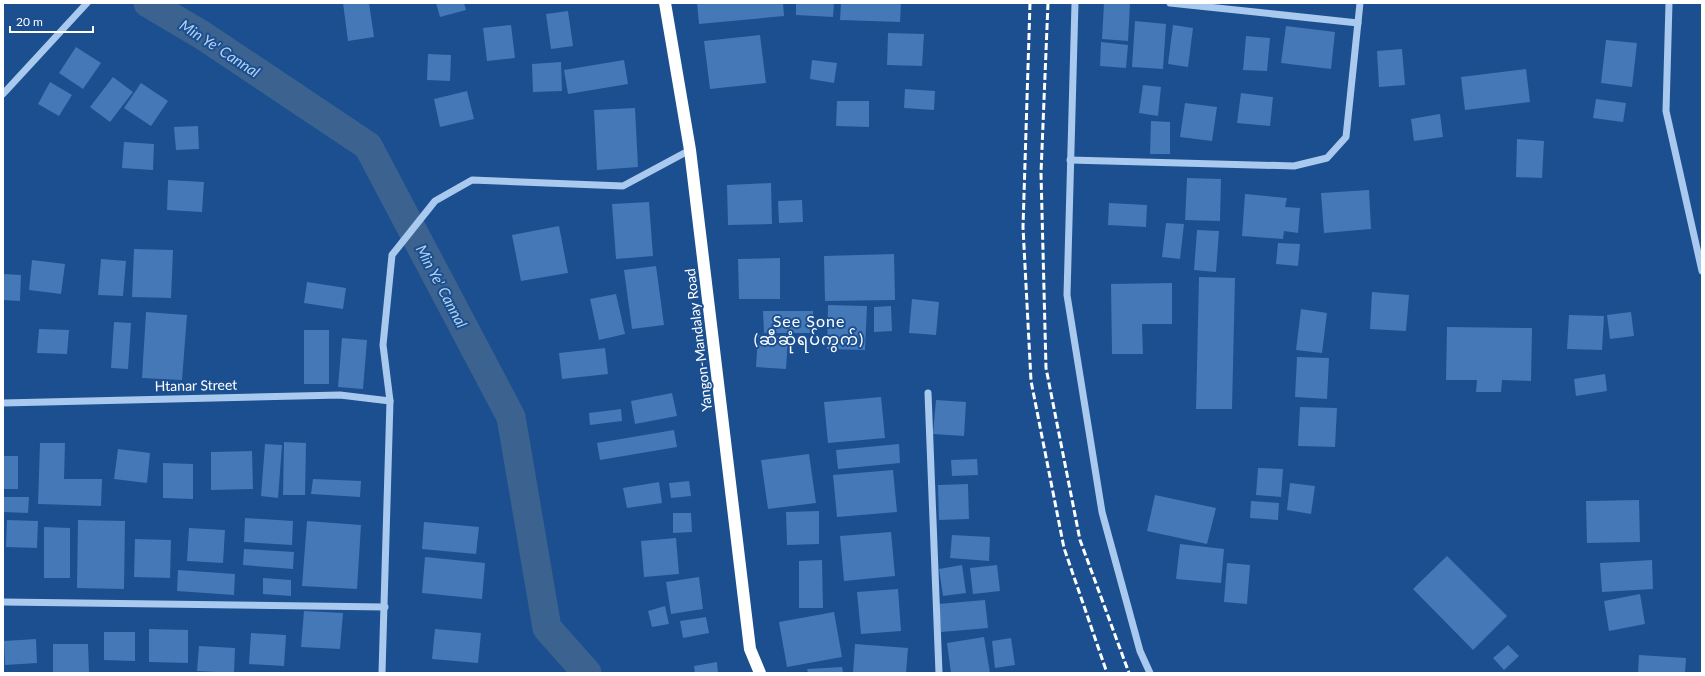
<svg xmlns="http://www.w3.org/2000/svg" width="1705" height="676" font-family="Lato,'Noto Sans Myanmar',sans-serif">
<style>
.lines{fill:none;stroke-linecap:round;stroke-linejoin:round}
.canal{stroke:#3c6290;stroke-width:29}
.building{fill:#4478b7}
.minor{stroke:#a9c9ee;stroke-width:7}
.highway{stroke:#fff;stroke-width:12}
.rail{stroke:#fff;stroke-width:3;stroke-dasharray:7 3;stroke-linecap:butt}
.labels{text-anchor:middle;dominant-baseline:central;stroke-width:4;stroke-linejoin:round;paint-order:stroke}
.street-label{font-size:14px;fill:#fff;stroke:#1b4f8f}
.water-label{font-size:15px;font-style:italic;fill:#b5d3f5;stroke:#1b4f8f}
.quarter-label{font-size:16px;letter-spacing:1px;fill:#fff;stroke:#1b4f8f}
</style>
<rect width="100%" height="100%" fill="#1b4f8f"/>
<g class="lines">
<polyline class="canal" points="148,3 202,35 368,146 511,417 547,628 587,673"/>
</g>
<g class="building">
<polygon points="343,3 369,3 374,37 348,41"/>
<polygon points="436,3 464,3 466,10 440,17"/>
<polygon points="697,3 783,3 784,16 699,24"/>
<polygon points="796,3 834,3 833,17 796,15"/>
<polygon points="841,3 901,3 900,22 840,20"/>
<polygon points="1104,3 1130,3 1128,41 1102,39"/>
<polygon points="568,11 573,46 551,49 546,14"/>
<polygon points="1135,21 1166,24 1163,69 1132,67"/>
<polygon points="511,25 515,58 487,61 483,28"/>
<polygon points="1173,25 1193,28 1188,67 1168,64"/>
<polygon points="1286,26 1335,32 1331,69 1281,63"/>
<polygon points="888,33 924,34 922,66 887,65"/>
<polygon points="760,35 766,83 710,89 704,41"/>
<polygon points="1246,36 1270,38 1267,71 1243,70"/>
<polygon points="1606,40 1637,43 1632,87 1601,83"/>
<polygon points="1101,42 1128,45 1126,68 1100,66"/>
<polygon points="76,47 101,63 83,89 59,73"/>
<polygon points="1402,49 1405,85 1379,87 1377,51"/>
<polygon points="428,54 451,55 450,81 427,80"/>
<polygon points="624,60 628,84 568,94 564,70"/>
<polygon points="812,60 837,63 834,83 810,79"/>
<polygon points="561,62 562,91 533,92 532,64"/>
<polygon points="1526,69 1530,102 1465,110 1461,77"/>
<polygon points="113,77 133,92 110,122 90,107"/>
<polygon points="50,82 72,95 59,116 38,104"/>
<polygon points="141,83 168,101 151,126 124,108"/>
<polygon points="1143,85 1161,87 1158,116 1139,113"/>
<polygon points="905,89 935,91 934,110 904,108"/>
<polygon points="467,91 474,119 440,127 434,99"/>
<polygon points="1241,93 1273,97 1270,126 1237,123"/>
<polygon points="1596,99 1626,103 1623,122 1593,118"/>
<polygon points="837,101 869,101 869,127 836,126"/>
<polygon points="1185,103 1217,107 1212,141 1180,137"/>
<polygon points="635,108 638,167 597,170 594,110"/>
<polygon points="1440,114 1443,137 1414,141 1411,119"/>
<polygon points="1151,121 1170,122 1170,154 1150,154"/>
<polygon points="198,126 199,149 176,150 174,127"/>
<polygon points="1517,139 1544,141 1542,178 1516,177"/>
<polygon points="124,142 154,144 153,170 122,168"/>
<polygon points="1187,178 1221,179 1220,221 1185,220"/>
<polygon points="168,180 204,182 202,212 167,210"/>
<polygon points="771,183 772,224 728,225 727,185"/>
<polygon points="1369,190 1371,229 1324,233 1321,193"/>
<polygon points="1245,194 1287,198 1285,207 1300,208 1298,233 1284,231 1283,239 1242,236"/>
<polygon points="802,200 803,222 779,223 778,201"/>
<polygon points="649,202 653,256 616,259 612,204"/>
<polygon points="1109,203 1147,205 1146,227 1108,225"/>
<polygon points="1166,223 1184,224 1180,259 1162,257"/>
<polygon points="559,226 568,273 521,281 512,235"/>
<polygon points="1197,230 1219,231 1216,272 1194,270"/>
<polygon points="1278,243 1300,244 1298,266 1276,264"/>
<polygon points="134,249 173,250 171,298 132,297"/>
<polygon points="894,254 895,300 825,301 824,256"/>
<polygon points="780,258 780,299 739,299 738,259"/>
<polygon points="101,259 126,261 123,296 98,295"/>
<polygon points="32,260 65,264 61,294 29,290"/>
<polygon points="656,266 664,325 632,329 624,270"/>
<polygon points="3,274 21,275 20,301 3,300"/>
<polygon points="1199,277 1235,278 1232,409 1196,409"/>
<polygon points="307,282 346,288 343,309 304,303"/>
<polygon points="1172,283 1172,324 1142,324 1143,354 1112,354 1111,284"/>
<polygon points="1372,292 1409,295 1406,331 1370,329"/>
<polygon points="616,294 625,334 599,340 590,299"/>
<polygon points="912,299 939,302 936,335 909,333"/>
<polygon points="828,305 867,306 865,350 827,349"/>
<polygon points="891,306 892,331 874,332 874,307"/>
<polygon points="1301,309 1327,313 1322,353 1296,350"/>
<polygon points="763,311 813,311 813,333 764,333"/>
<polygon points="146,312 187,315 182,380 142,378"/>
<polygon points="1631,312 1634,336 1610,339 1607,315"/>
<polygon points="1569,315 1604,316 1602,350 1567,349"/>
<polygon points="114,322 131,323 128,369 111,368"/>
<polygon points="1447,327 1532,328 1531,381 1502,380 1501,392 1476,392 1477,380 1446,380"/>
<polygon points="39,329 69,330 67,354 37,353"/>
<rect x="304" y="330" width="25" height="54"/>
<polygon points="758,335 788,337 786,369 756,367"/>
<polygon points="342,338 367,340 363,389 338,387"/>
<polygon points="605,348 608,374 562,379 559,353"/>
<polygon points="1297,357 1329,358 1327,399 1295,397"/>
<polygon points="1605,374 1607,391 1576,396 1574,379"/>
<polygon points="672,393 677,416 635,424 631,401"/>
<polygon points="881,397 885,438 828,443 824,402"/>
<polygon points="936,400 966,402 964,436 933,434"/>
<polygon points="1300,407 1337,408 1335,447 1298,446"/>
<polygon points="621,409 622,421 590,425 589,413"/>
<polygon points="674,430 677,447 600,460 597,443"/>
<polygon points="284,442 306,443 305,495 283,495"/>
<polygon points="40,443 65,443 64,479 102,479 101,506 38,504"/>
<polygon points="265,444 282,445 278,498 261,496"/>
<polygon points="899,444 900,463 838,469 836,450"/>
<polygon points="118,449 150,453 147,483 114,479"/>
<polygon points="252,451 253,489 211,490 211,452"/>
<polygon points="809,454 816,503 768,509 761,460"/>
<rect x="3" y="456" width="15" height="33"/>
<polygon points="977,459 978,475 952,476 951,460"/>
<polygon points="163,463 193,464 193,499 163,498"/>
<polygon points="1258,468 1283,469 1281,497 1256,495"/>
<polygon points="893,470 897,512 837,517 833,475"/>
<polygon points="313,479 361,481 360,497 311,494"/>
<polygon points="689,481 691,496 671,498 669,483"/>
<polygon points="659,482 662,503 627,508 623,488"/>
<polygon points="1290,483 1315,486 1311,514 1287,510"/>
<polygon points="968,484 969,519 939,520 938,485"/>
<polygon points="1155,495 1216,508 1207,544 1147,531"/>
<polygon points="3,497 29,497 28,513 3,512"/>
<polygon points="1639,500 1640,542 1587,543 1586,501"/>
<polygon points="1251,501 1279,503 1278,520 1250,518"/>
<polygon points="819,511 819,544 787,545 786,512"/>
<polygon points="673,513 691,513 692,532 673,533"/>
<polygon points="245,518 293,521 292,545 244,542"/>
<polygon points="7,520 38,521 37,548 6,547"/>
<polygon points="78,520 125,521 124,589 77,588"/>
<polygon points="307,521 361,525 357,589 302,586"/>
<polygon points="424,522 479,527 476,554 422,549"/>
<polygon points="44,527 70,528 70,578 44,578"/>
<polygon points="189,528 225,530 223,563 187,561"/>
<polygon points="891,532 895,576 844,581 840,536"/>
<polygon points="952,535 990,537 989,561 950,558"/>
<polygon points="676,538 679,574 644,577 641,541"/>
<polygon points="135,539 171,540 170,578 134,577"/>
<polygon points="1180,544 1224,549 1221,583 1176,579"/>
<polygon points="244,549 294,552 293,569 243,565"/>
<polygon points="1447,556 1507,616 1473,650 1413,589"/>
<polygon points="425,557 485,563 482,599 422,593"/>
<polygon points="822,560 823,608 799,608 799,561"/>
<polygon points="1652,560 1653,589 1602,592 1600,563"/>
<polygon points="1227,563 1250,565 1247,604 1224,602"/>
<polygon points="962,565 966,593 943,596 939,569"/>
<polygon points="997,565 1000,591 973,594 970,568"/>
<polygon points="178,570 235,574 234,595 177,591"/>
<polygon points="699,577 703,609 671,614 666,582"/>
<polygon points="263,578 291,580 291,596 263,594"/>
<polygon points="898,589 901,631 861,634 857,592"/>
<polygon points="1640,594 1645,624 1609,631 1604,601"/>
<polygon points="985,600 988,628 941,632 938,604"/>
<polygon points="665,606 669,624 652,627 648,611"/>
<polygon points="304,611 343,613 340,649 301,647"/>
<polygon points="834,612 842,657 787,667 779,622"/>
<polygon points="706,617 709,633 683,638 680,621"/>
<polygon points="149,629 188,630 188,663 149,662"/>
<polygon points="435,629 481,633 478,663 432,659"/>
<polygon points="104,632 135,632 135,661 104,660"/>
<polygon points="251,633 286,635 284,666 249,664"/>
<polygon points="984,637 990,673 951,673 947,643"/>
<polygon points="1011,638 1015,665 995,668 992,641"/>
<polygon points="36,639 37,663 5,665 4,641"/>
<polygon points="53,644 88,644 89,673 53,673"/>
<polygon points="855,644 908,648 906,673 853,673"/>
<polygon points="1508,645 1519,656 1504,670 1493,658"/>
<polygon points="199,646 235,648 234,673 197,671"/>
<polygon points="1639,655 1686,658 1685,673 1638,673"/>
<polygon points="717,662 718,673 695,673 694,666"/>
<polygon points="842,667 843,673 808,673 807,669"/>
</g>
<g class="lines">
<g class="minor">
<polyline points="1075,3 1067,295 1102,512 1140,651 1150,673"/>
<polyline points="1170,3 1358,23"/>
<polyline points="1669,3 1666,111 1702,271"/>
<polyline points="3,94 87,3"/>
<polyline points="1070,160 1294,166 1327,158 1346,137 1360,3"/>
<polyline points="928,393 939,673"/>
<polyline points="3,403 340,395 390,401"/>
<polyline points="3,602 385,607"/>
<polyline points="382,673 390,401 383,345 392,255 435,201 472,180 623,186 690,150"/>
</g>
<polyline class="highway" points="665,3 690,150 750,649 760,673"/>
<g class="rail">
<polyline points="1030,3 1023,227 1031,381 1064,548 1107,673"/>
<polyline points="1048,3 1041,173 1046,368 1080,540 1129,673"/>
</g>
</g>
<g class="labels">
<g class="street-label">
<text transform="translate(698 340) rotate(-97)">Yangon-Mandalay Road</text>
<text transform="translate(196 385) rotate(-1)">Htanar Street</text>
</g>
<g class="water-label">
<text transform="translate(220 48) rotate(33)">Min Ye' Cannal</text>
<text transform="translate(442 286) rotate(62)">Min Ye' Cannal</text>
</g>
<g class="quarter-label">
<text x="809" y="320">See Sone<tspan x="809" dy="18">(ဆီဆုံရပ်ကွက်)</tspan></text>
</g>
</g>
<rect width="1705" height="676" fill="none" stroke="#ffffff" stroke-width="8"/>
<path d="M10 26v6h83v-6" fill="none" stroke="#ffffff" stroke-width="2"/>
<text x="16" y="26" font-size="12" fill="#ffffff" stroke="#1b4f8f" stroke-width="3" paint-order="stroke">20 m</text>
</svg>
